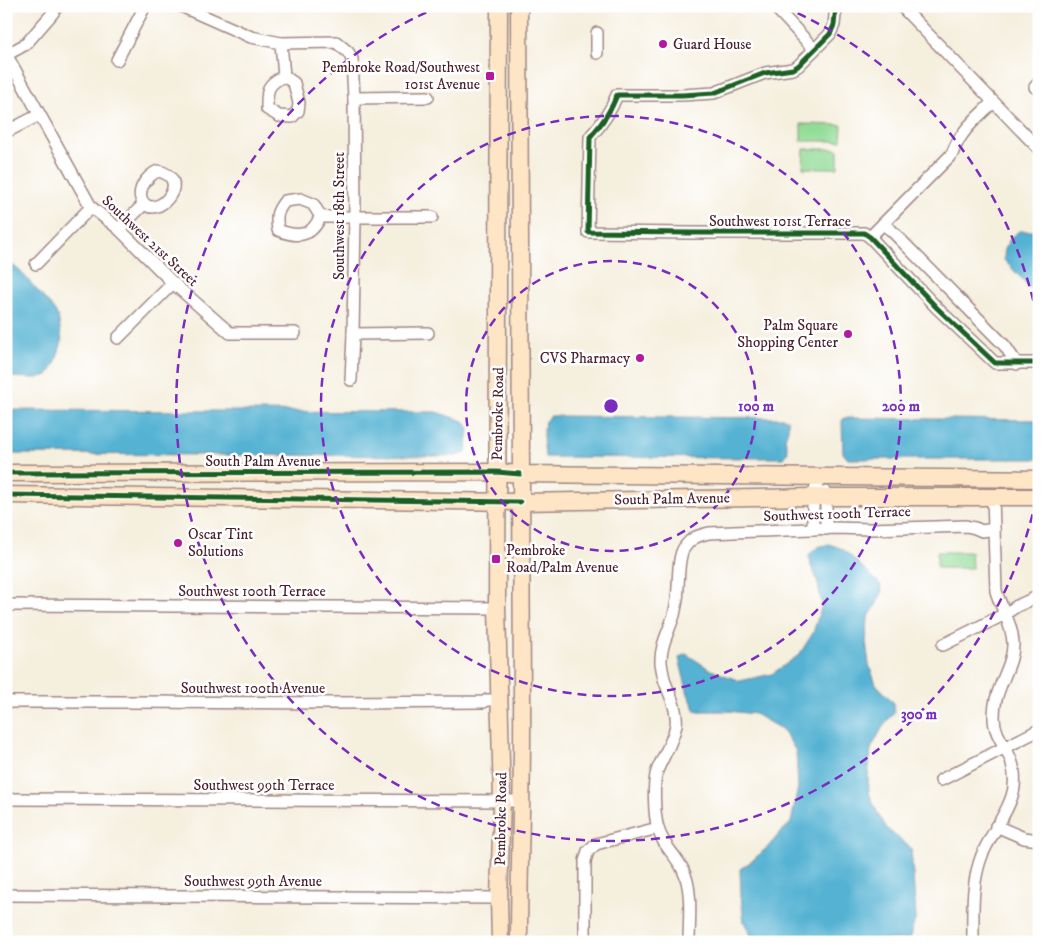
<svg xmlns="http://www.w3.org/2000/svg" width="1045" height="948" font-family="'IM FELL DW Pica',serif">
<style>
.green{fill:#93dc97;stroke:#6e7e61}
.water{fill:#55b2d3;stroke:#50687f}
.lines{fill:none;stroke-linecap:round;stroke-linejoin:round}
.minor-casing{stroke:#a08784;stroke-width:14}
.secondary-casing{stroke:#a08784;stroke-width:19}
.minor{stroke:#fff;stroke-width:11}
.secondary{stroke:#fde5c5;stroke-width:16}
.cycleway-casing{stroke:#fff;stroke-width:8}
.cycleway{stroke:#1b5e20;stroke-width:5}
.ring{fill:none;stroke:#7b2cbf;stroke-width:2.5;stroke-dasharray:9 6}
.poi-dot{fill:#b5179e;stroke:#fff;stroke-width:2}
.labels{text-anchor:middle;dominant-baseline:central;stroke-width:5;stroke-linejoin:round;paint-order:stroke}
.poi-label{font-size:15px;fill:#4a1f2b;stroke:#fff;text-anchor:start}
.street-label{font-size:15px;fill:#4a1f2b;stroke:#fff}
.centre{fill:#7b2cbf;stroke:#fff;stroke-width:2.5}
.ring-label{font-size:15px;text-anchor:middle;font-weight:bold;fill:#7b2cbf;stroke:#fff;stroke-width:5;stroke-linejoin:round;paint-order:stroke}
</style>
<rect width="100%" height="100%" fill="#fff"/>
<filter id="ink" filterUnits="userSpaceOnUse"><feTurbulence type="fractalNoise" baseFrequency=".02" numOctaves="2"/><feDisplacementMap in="SourceGraphic" scale="10" xChannelSelector="R" yChannelSelector="G"/><feConvolveMatrix kernelMatrix="1 2 1 2 8 2 1 2 1" color-interpolation-filters="sRGB"/></filter>
<filter id="wash" filterUnits="userSpaceOnUse"><feTurbulence type="fractalNoise" baseFrequency=".0096" numOctaves="4" result="noise"/><feDisplacementMap in="SourceGraphic" scale="20" xChannelSelector="R" yChannelSelector="G"/><feGaussianBlur stdDeviation="1.12" result="paint"/><feColorMatrix in="noise" values="0 0 0 0 0 0 0 0 0 0 0 0 0 0 0 0 0 1.4 0 .05"/><feComposite in="paint" operator="in"/></filter>
<g filter="url(#wash)">
<rect width="100%" height="100%" fill="#f5efde"/>
<g class="green">
<polygon points="801,124 842,125 841,141 801,141"/>
<polygon points="804,149 838,149 838,168 803,168"/>
<polygon points="937,552 971,552 972,568 937,568"/>
</g>
<g class="water">
<path d="M1019,231H1035L1039,234V297L1004,260C1004,245 1008,240 1019,231Z"/>
<polygon points="6,260 21,272 51,306 58,316 62,341 55,364 48,375 36,378 6,377"/>
<polygon points="6,410 436,412 464,421 469,429 466,453 455,456 6,454"/>
<polygon points="551,416 783,418 788,420 788,429 785,438 788,451 783,458 545,457 543,436 545,421"/>
<polygon points="844,418 1039,420 1039,459 848,459 843,453 842,421"/>
<polygon points="829,544 843,549 880,584 882,592 876,605 868,618 866,641 869,665 876,684 894,703 894,713 883,726 871,749 868,776 869,793 877,812 888,830 911,848 916,917 909,939 778,942 752,937 744,922 741,896 740,869 752,861 769,846 780,833 791,823 798,787 796,751 783,730 755,714 728,711 696,711 688,694 679,658 686,654 711,670 740,681 772,674 799,655 813,633 822,605 817,579 811,566 809,555 818,547"/>
</g>
</g>
<g filter="url(#ink)">
<g class="lines">
<defs>
<g id="minor">
<polyline points="181,6 251,37 281,43 336,42 348,52 352,59 354,98 355,217 353,334 351,380"/>
<polyline points="774,6 814,49"/>
<path d="M838,6L835,15L834,25L830,34L798,66L793,69L765,73L714,93L682,95H617C611,111 602,124 590,137L588,232L693,233H864L870,237L937,308L995,363H1039"/>
<polyline points="901,6 1039,149"/>
<path d="M281,43L284,76L294,83L299,103L298,111L292,117L279,116L267,109C267,90 266,85 284,76"/>
<polyline points="597,53 597,33"/>
<polyline points="6,54 91,207 119,229 173,283 230,333 295,333"/>
<polyline points="6,55 26,44 52,14 57,6"/>
<polyline points="117,60 145,6"/>
<polyline points="1035,87 1039,83"/>
<polyline points="354,98 428,97"/>
<polyline points="6,132 39,115"/>
<path d="M158,171C192,178 161,216 146,205C132,195 147,175 158,171Z"/>
<path d="M321,217C318,221 315,227 311,230C301,238 288,234 278,230C276,216 276,212 285,201L300,199L313,204L321,217H432"/>
<polyline points="883,224 891,230 1005,346 1017,364"/>
<polyline points="119,229 144,204"/>
<path d="M870,237L952,154C961,130 975,120 993,102"/>
<polyline points="36,264 91,207"/>
<polyline points="353,334 428,333"/>
<polyline points="118,338 173,283"/>
<polyline points="825,492 826,497 826,529"/>
<polyline points="813,529 813,497 819,476"/>
<polyline points="6,605 497,608"/>
<polyline points="943,645 1005,614 1017,606 1039,596"/>
<polyline points="6,702 132,702 335,703 484,702 487,700 500,700"/>
<polyline points="941,780 1039,730"/>
<polyline points="6,799 522,801"/>
<polyline points="996,826 1024,838 1039,840"/>
<polyline points="6,895 499,898"/>
<polyline points="585,942 585,861 588,851 596,844 658,828"/>
<path d="M689,942C689,920 693,890 683,870C676,855 662,845 658,828C654,816 653,783 657,771C663,756 673,742 676,725C678,710 670,696 665,682C663,676 662,669 661,663C660,646 669,631 674,615C675,611 676,605 677,600C679,587 677,558 684,548C692,537 697,536 709,533L835,528L870,529L966,526L975,528L982,531L994,529"/>
<path d="M973,942C973,913 971,883 982,855C990,835 1012,807 1014,787C1015,778 1014,768 1011,760C1006,746 994,734 994,718C994,711 995,702 997,696C1002,678 1014,661 1013,642C1012,624 1001,608 996,591L993,497"/>
</g>
<g id="secondary">
<polyline points="499,6 497,608 502,801 499,898 500,942"/>
<path d="M519,6C519,237 520,467 522,697C523,779 519,860 519,942"/>
<polyline points="6,473 497,472 520,474 1039,479"/>
<polyline points="6,495 520,502 813,497 1039,497"/>
</g>
</defs>
<use href="#minor" class="minor-casing"/>
<use href="#secondary" class="secondary-casing"/>
<use href="#minor" class="minor"/>
<use href="#secondary" class="secondary"/>
<defs>
<g id="cycleway">
<path d="M838,6L835,15L834,25L830,34L798,66L793,69L765,73L714,93L682,95H617C611,111 602,124 590,137L588,232L693,233H864L870,237L937,308L995,363H1039"/>
<polyline points="6,473 497,472 520,474"/>
<polyline points="6,495 520,502"/>
</g>
</defs>
<use href="#cycleway" class="cycleway-casing"/>
<use href="#cycleway" class="cycleway"/>
</g>
</g>
<g class="ring">
<circle cx="611" cy="406" r="145"/>
<circle cx="611" cy="406" r="290"/>
<path d="M1039 485A435 435 0 1 1 438 7M784 7A435 435 0 0 1 1039 327"/>
</g>
<g class="poi-dot">
<circle cx="663" cy="44" r="5"/>
<rect x="485" y="71" width="10" height="10" rx="2.5"/>
<circle cx="848" cy="334" r="5"/>
<circle cx="640" cy="358" r="5"/>
<circle cx="178" cy="543" r="5"/>
<rect x="491" y="554" width="10" height="10" rx="2.5"/>
</g>
<g class="labels">
<g class="poi-label">
<text x="673" y="44">Guard House</text>
<text x="480" y="67" text-anchor="end">Pembroke Road/Southwest<tspan x="480" dy="17">101st Avenue</tspan></text>
<text x="838" y="325" text-anchor="end">Palm Square<tspan x="838" dy="17">Shopping Center</tspan></text>
<text x="630" y="358" text-anchor="end">CVS Pharmacy</text>
<text x="188" y="534">Oscar Tint<tspan x="188" dy="17">Solutions</tspan></text>
<text x="506" y="550">Pembroke<tspan x="506" dy="17">Road/Palm Avenue</tspan></text>
</g>
<g class="street-label">
<text transform="translate(339 216) rotate(-90)">Southwest 18th Street</text>
<text x="780" y="221">Southwest 101st Terrace</text>
<text transform="translate(150 241) rotate(43)">Southwest 21st Street</text>
<text transform="translate(498 414) rotate(-89)">Pembroke Road</text>
<text x="263" y="461">South Palm Avenue</text>
<text transform="translate(672 499) rotate(-1)">South Palm Avenue</text>
<text transform="translate(837 514) rotate(-2)">Southwest 100th Terrace</text>
<text x="252" y="591">Southwest 100th Terrace</text>
<text x="253" y="688">Southwest 100th Avenue</text>
<text x="264" y="785">Southwest 99th Terrace</text>
<text transform="translate(501 819) rotate(-89)">Pembroke Road</text>
<text x="253" y="881">Southwest 99th Avenue</text>
</g>
</g>
<circle cx="611" cy="406" r="8" class="centre"/>
<g class="ring-label">
<text x="756" y="411">100 m</text>
<text x="901" y="411">200 m</text>
<text x="919" y="719">300 m</text>
</g>
<rect width="1045" height="948" fill="none" stroke="#fff" stroke-width="25"/>
</svg>
